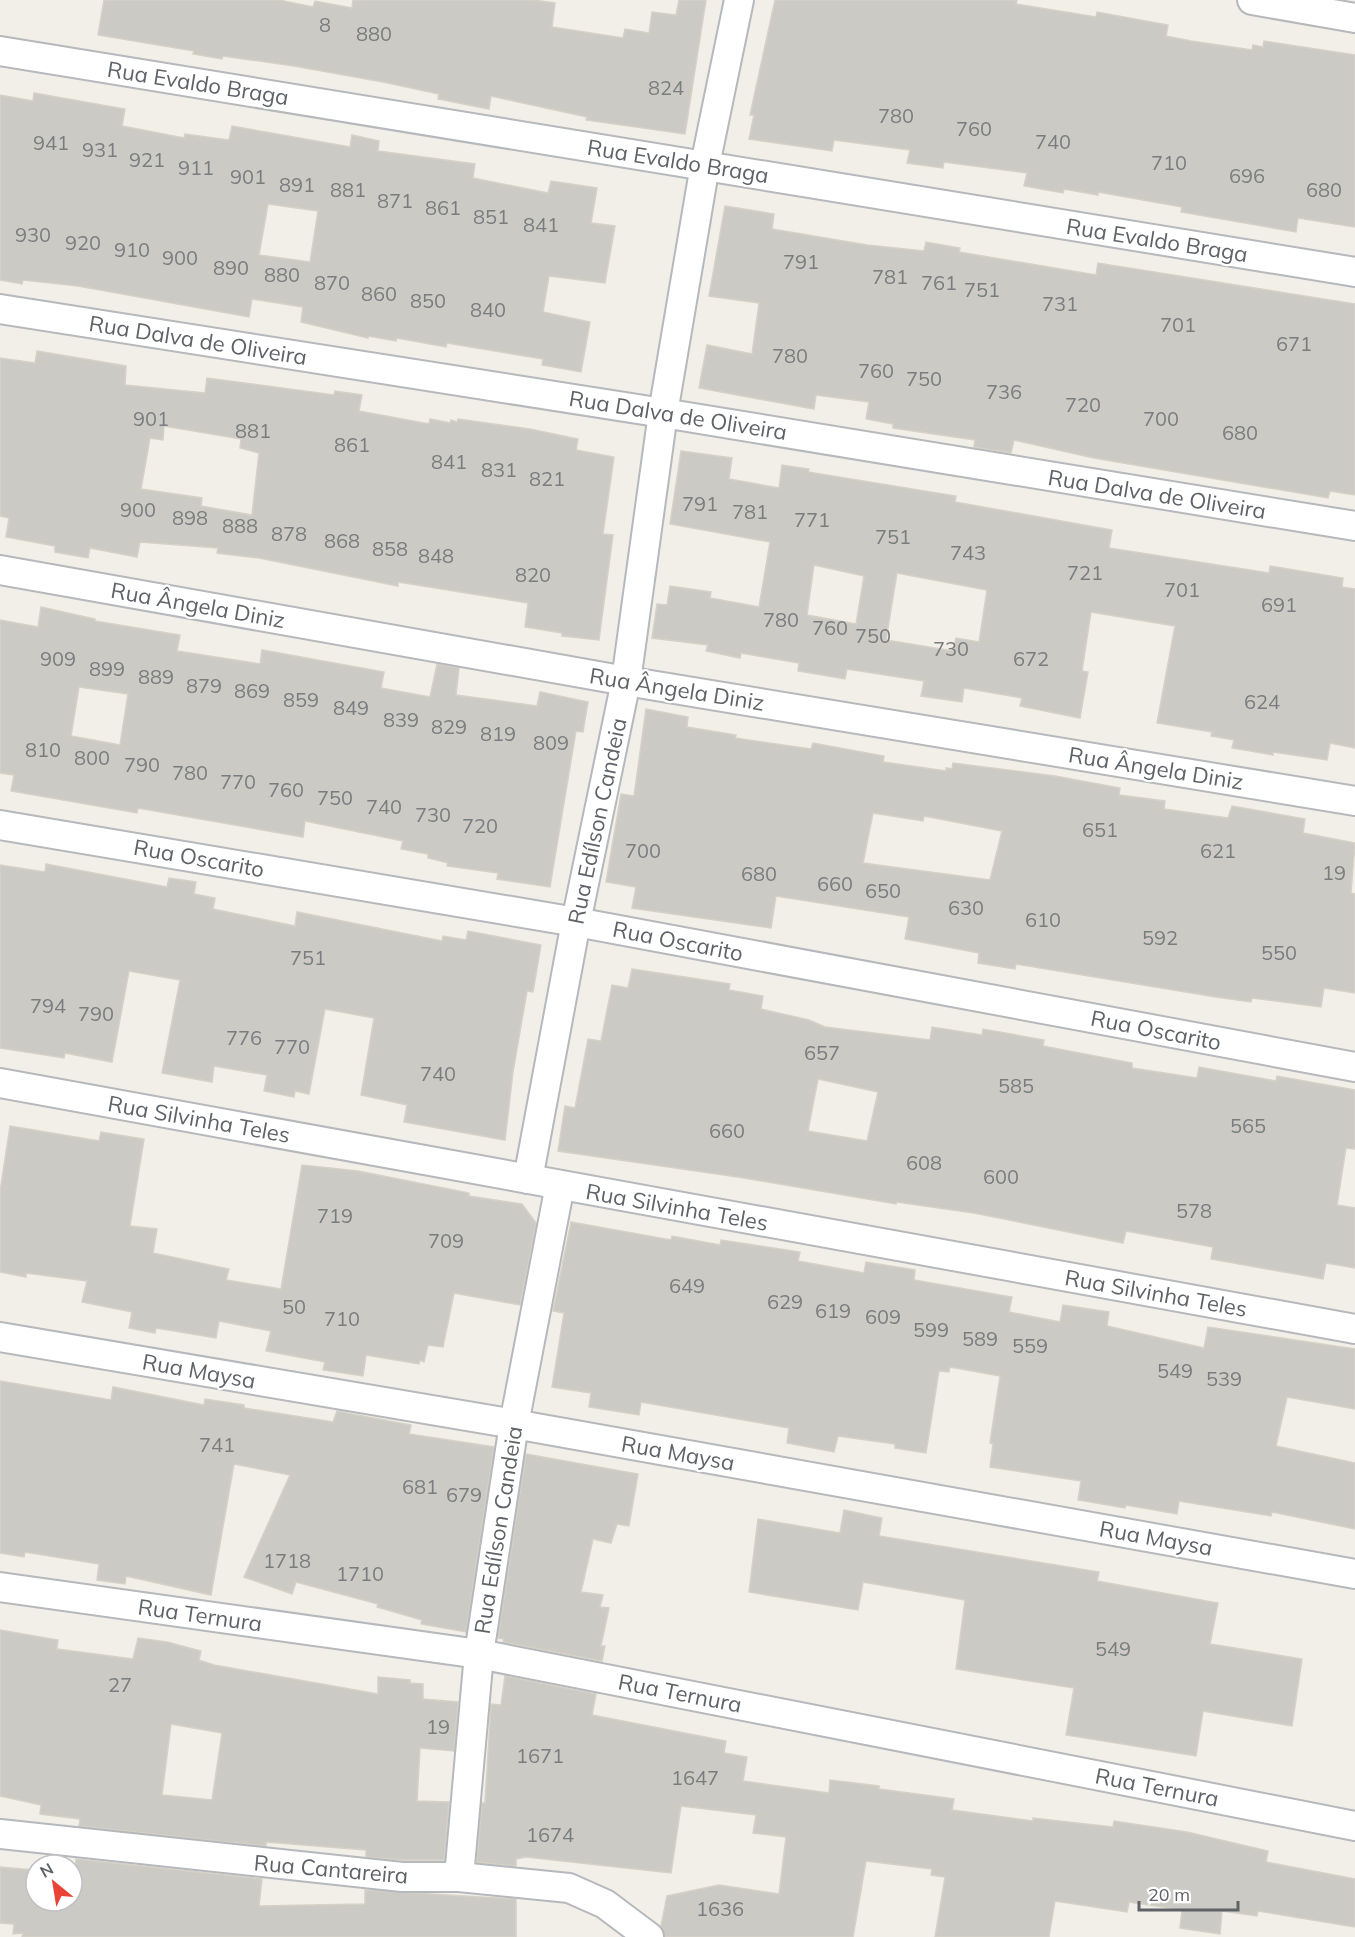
<svg xmlns="http://www.w3.org/2000/svg" width="1355" height="1937" font-family="Mulish,sans-serif">
<style>
.building{fill:#cccac5;stroke:#d6d1c6;stroke-width:1.5;fill-rule:evenodd}
.lines{fill:none;stroke-linecap:round;stroke-linejoin:round}
.minor-casing{stroke:#b5b8bc;stroke-width:32}
.minor{stroke:#fff;stroke-width:28}
.labels{text-anchor:middle;dominant-baseline:central;stroke-width:4.5;stroke-linejoin:round;paint-order:stroke}
.number-label{font-size:20px;fill:#7a7d7f}
.street-label{font-size:22px;fill:#5f6368;stroke:#fff}
</style>
<rect width="100%" height="100%" fill="#f1efe8"/>
<g class="building">
<polygon points="104,0 279,0 313,7 315,1 352,8 353,0 533,0 555,3 552,27 623,38 625,29 649,33 652,12 676,15 679,0 706,0 685,134 586,120 587,117 491,96 489,109 438,99 439,94 383,82 294,66 223,56 222,59 193,54 194,51 98,35"/>
<polygon points="775,0 1017,0 1016,4 1096,17 1097,12 1168,25 1166,36 1191,41 1252,50 1253,45 1263,47 1264,41 1355,55 1355,227 1298,218 1296,232 1181,212 1182,207 1098,192 1098,195 1064,189 1063,193 1024,186 1027,173 944,162 943,168 907,163 910,150 834,140 832,151 749,139 754,115 750,115"/>
<path d="M34,93L125,109L122,126L184,138L185,134L229,140L232,126L350,147L352,135L379,141L378,151L475,164L473,178L548,193L551,181L597,188L591,223L615,226L605,283L549,276L543,312L590,322L581,372L542,365L543,359L447,343L446,347L397,338L396,341L368,336V338L301,322L303,307L252,299L249,317L78,286L23,280L22,284L0,280V95L33,101ZM268,204L318,211L310,262L259,255Z"/>
<polygon points="725,206 774,214 772,229 867,245 924,251 926,242 960,248 959,252 1096,275 1098,263 1355,304 1355,495 1330,491 1328,498 1094,458 1014,440 1011,453 974,447 975,440 893,428 893,424 866,419 869,402 816,395 814,409 699,388 707,345 752,354 759,303 709,296"/>
<path d="M37,351L126,366L125,385L205,393L207,378L334,395L335,391L362,395L359,411L429,424L430,419L450,423L451,420L457,422L458,419L530,429L578,439L576,450L614,457L603,534L613,535L599,640L562,636V633L525,627L528,603L398,582V586L259,558L217,553L218,548L140,542L137,557L90,548L88,558L55,552V546L6,537L9,518L0,516V358L35,363ZM164,426L241,439L240,448L259,453L252,515L201,506L202,498L141,489L150,438L163,440Z"/>
<path d="M681,451L732,458L729,479L779,488L782,465L809,469L808,472L956,496L955,502L1112,530L1109,548L1269,573L1270,566L1343,578L1342,587L1355,589V748L1330,743L1327,760L1273,752V755L1232,748L1234,740L1211,736L1212,732L1157,723L1175,626L1091,612L1082,671L1088,672L1080,718L1020,706L1022,698L964,688L962,702L921,696L924,681L847,669L845,679L798,671L799,663L741,653L740,658L706,651L708,645L652,638L657,604L667,605L670,586L711,592L710,598L759,607L770,542L670,524ZM814,565L864,576L856,624L807,615ZM897,573L987,590L979,642L956,638L953,651L886,640Z"/>
<path d="M41,607L95,619V621L180,635L177,651L260,664L262,650L384,672L381,688L430,697L437,664L459,668L456,695L537,706L540,692L588,702L583,732L576,731L550,887L497,879L498,873L447,866L448,863L428,858V854L401,849L403,841L305,821L303,837L138,808L137,813L11,791L14,775L0,773V620L38,627ZM79,687L128,694L120,745L71,736Z"/>
<path d="M646,709L688,717L687,727L736,735L735,738L811,749L813,743L884,756L883,762L946,771V768L952,769L953,763L1055,776L1120,788L1119,795L1165,801L1164,809L1228,818L1232,806L1305,819L1303,833L1355,843L1351,893L1355,894V993L1324,988L1321,1007L1252,998L1251,1002L1216,997L1016,964L1015,969L978,963L979,953L905,939L909,917L776,896L771,928L632,908L636,887L606,882L621,794L634,796ZM873,813L923,821L924,816L1002,831L990,880L863,863Z"/>
<polygon points="46,864 167,887 169,878 196,882 194,894 215,898 213,909 295,926 297,912 442,941 443,936 466,940 468,931 541,945 533,992 527,991 513,1072 505,1140 404,1122 407,1105 361,1095 374,1018 325,1009 309,1094 295,1091 294,1097 264,1091 267,1075 214,1066 212,1082 162,1073 180,980 129,971 112,1062 65,1053 64,1058 0,1048 0,865 45,872"/>
<path d="M632,969L730,984L729,990L763,996L761,1009L809,1020L825,1027L930,1040L932,1027L982,1035L983,1029L1044,1040L1043,1046L1132,1063V1068L1197,1078L1199,1067L1276,1081L1277,1076L1355,1090V1149L1346,1148L1337,1205L1355,1208V1268L1326,1263L1323,1279L1211,1259L1213,1247L1126,1231L1123,1243L974,1213L897,1202L896,1204L738,1177L558,1151L565,1106L575,1108L588,1039L601,1041L612,985L628,988ZM818,1079L878,1092L867,1141L808,1131Z"/>
<polygon points="10,1126 99,1141 101,1132 144,1139 130,1226 157,1229 153,1253 229,1269 226,1280 281,1289 302,1165 358,1171 469,1193 469,1196 522,1204 536,1223 520,1305 454,1293 443,1347 428,1345 424,1362 420,1360 419,1364 366,1355 363,1376 323,1370 325,1362 266,1351 271,1331 219,1321 216,1338 156,1328 155,1333 129,1328 132,1312 82,1302 87,1281 26,1273 26,1277 0,1272 0,1192"/>
<polygon points="571,1222 671,1240 672,1236 720,1245 721,1240 800,1252 798,1261 864,1273 866,1262 915,1270 914,1280 1012,1297 1009,1312 1060,1322 1063,1305 1109,1312 1107,1326 1204,1348 1208,1327 1355,1349 1355,1409 1287,1397 1276,1446 1355,1463 1355,1529 1272,1512 1271,1516 1179,1501 1177,1514 1126,1505 1125,1508 1078,1500 1081,1481 990,1467 993,1444 990,1443 1000,1376 950,1367 949,1372 939,1371 926,1453 895,1448 895,1444 838,1436 834,1452 787,1443 789,1428 641,1402 639,1415 589,1407 591,1393 552,1387 564,1313 553,1311"/>
<polygon points="0,1381 111,1400 113,1387 204,1405 205,1399 244,1405 244,1408 333,1422 337,1411 411,1425 409,1434 494,1447 466,1632 421,1624 422,1620 377,1607 378,1604 296,1582 292,1594 244,1577 290,1475 234,1464 211,1595 126,1576 125,1584 97,1580 99,1564 25,1552 24,1557 0,1553"/>
<polygon points="526,1454 638,1474 629,1526 617,1524 611,1543 593,1539 581,1592 603,1595 600,1607 609,1608 601,1646 605,1646 602,1661 503,1642 504,1639 498,1638"/>
<polygon points="844,1510 882,1518 879,1536 1099,1572 1097,1581 1218,1603 1210,1644 1302,1659 1292,1726 1203,1711 1196,1756 1066,1735 1074,1688 956,1669 965,1600 863,1582 858,1610 749,1592 758,1519 840,1533"/>
<path d="M0,1630L58,1640L57,1649L133,1659L138,1638L167,1642L201,1651L199,1660L214,1665L378,1694V1677L410,1680V1683L423,1684V1699L458,1702L454,1751L420,1748L417,1801L449,1802L444,1860H403L366,1857V1850L266,1842V1846L79,1826L80,1819L40,1814L41,1805L0,1796ZM171,1724L222,1733L212,1800L162,1795Z"/>
<polygon points="505,1676 596,1694 592,1715 726,1741 724,1753 747,1757 743,1781 829,1793 830,1780 879,1786 879,1789 954,1799 952,1810 1033,1821 1033,1818 1113,1827 1114,1821 1187,1832 1268,1851 1266,1862 1355,1879 1355,1927 1258,1911 1257,1916 1222,1911 1220,1934 1180,1928 1182,1910 1129,1902 1127,1912 1055,1901 1049,1937 935,1937 945,1877 931,1875 932,1869 866,1861 853,1937 665,1937 661,1926 667,1896 719,1885 779,1894 786,1837 753,1833 756,1815 681,1806 671,1873 526,1857 516,1859 516,1866 477,1862 482,1803 485,1803 491,1704 501,1705"/>
<polygon points="76,1859 262,1879 259,1906 365,1904 365,1890 516,1899 516,1937 22,1937 23,1933 13,1934 14,1924 0,1923 0,1867 34,1870 35,1863 50,1865 36,1865 36,1901 72,1901 72,1868 75,1868"/>
</g>
<g class="lines">
<defs>
<g id="minor">
<polyline points="1252,0 1355,18"/>
<polyline points="0,51 1355,272"/>
<polyline points="0,309 663,413 1355,526"/>
<polyline points="0,570 626,681 1355,801"/>
<polyline points="0,825 576,922 1355,1067"/>
<polyline points="0,1083 1355,1329"/>
<polyline points="528,1179 576,922 626,681 663,413 705,165 739,0"/>
<polyline points="0,1337 514,1424 1355,1574"/>
<polyline points="0,1587 479,1654 1355,1826"/>
<polyline points="0,1834 402,1877 459,1877 569,1888 605,1904 649,1937"/>
<polyline points="459,1877 479,1654 514,1424 560,1185"/>
</g>
</defs>
<use href="#minor" class="minor-casing"/>
<use href="#minor" class="minor"/>
</g>
<g class="labels">
<g class="number-label">
<text x="325" y="24">8</text>
<text x="374" y="33">880</text>
<text x="666" y="87">824</text>
<text x="896" y="115">780</text>
<text x="974" y="128">760</text>
<text x="1053" y="141">740</text>
<text x="51" y="142">941</text>
<text x="100" y="149">931</text>
<text x="147" y="159">921</text>
<text x="1169" y="162">710</text>
<text x="196" y="167">911</text>
<text x="1247" y="175">696</text>
<text x="248" y="176">901</text>
<text x="297" y="184">891</text>
<text x="348" y="189">881</text>
<text x="1324" y="189">680</text>
<text x="395" y="200">871</text>
<text x="443" y="207">861</text>
<text x="491" y="216">851</text>
<text x="541" y="224">841</text>
<text x="33" y="234">930</text>
<text x="83" y="242">920</text>
<text x="132" y="249">910</text>
<text x="180" y="257">900</text>
<text x="801" y="261">791</text>
<text x="231" y="267">890</text>
<text x="282" y="274">880</text>
<text x="890" y="276">781</text>
<text x="332" y="282">870</text>
<text x="939" y="282">761</text>
<text x="982" y="289">751</text>
<text x="379" y="293">860</text>
<text x="428" y="300">850</text>
<text x="1060" y="303">731</text>
<text x="488" y="309">840</text>
<text x="1178" y="324">701</text>
<text x="1294" y="343">671</text>
<text x="790" y="355">780</text>
<text x="876" y="370">760</text>
<text x="924" y="378">750</text>
<text x="1004" y="391">736</text>
<text x="1083" y="404">720</text>
<text x="151" y="418">901</text>
<text x="1161" y="418">700</text>
<text x="253" y="430">881</text>
<text x="1240" y="432">680</text>
<text x="352" y="444">861</text>
<text x="449" y="461">841</text>
<text x="499" y="469">831</text>
<text x="547" y="478">821</text>
<text x="700" y="503">791</text>
<text x="138" y="509">900</text>
<text x="750" y="511">781</text>
<text x="190" y="517">898</text>
<text x="812" y="519">771</text>
<text x="240" y="525">888</text>
<text x="289" y="533">878</text>
<text x="893" y="536">751</text>
<text x="342" y="540">868</text>
<text x="390" y="548">858</text>
<text x="968" y="552">743</text>
<text x="436" y="555">848</text>
<text x="1085" y="572">721</text>
<text x="533" y="574">820</text>
<text x="1182" y="589">701</text>
<text x="1279" y="604">691</text>
<text x="781" y="619">780</text>
<text x="830" y="627">760</text>
<text x="873" y="635">750</text>
<text x="951" y="648">730</text>
<text x="58" y="658">909</text>
<text x="1031" y="658">672</text>
<text x="107" y="668">899</text>
<text x="156" y="676">889</text>
<text x="204" y="685">879</text>
<text x="252" y="690">869</text>
<text x="301" y="699">859</text>
<text x="1262" y="701">624</text>
<text x="351" y="707">849</text>
<text x="401" y="719">839</text>
<text x="449" y="726">829</text>
<text x="498" y="733">819</text>
<text x="551" y="742">809</text>
<text x="43" y="749">810</text>
<text x="92" y="757">800</text>
<text x="142" y="764">790</text>
<text x="190" y="772">780</text>
<text x="238" y="781">770</text>
<text x="286" y="789">760</text>
<text x="335" y="797">750</text>
<text x="384" y="806">740</text>
<text x="433" y="814">730</text>
<text x="480" y="825">720</text>
<text x="1100" y="829">651</text>
<text x="643" y="850">700</text>
<text x="1218" y="850">621</text>
<text x="1334" y="872">19</text>
<text x="759" y="873">680</text>
<text x="835" y="883">660</text>
<text x="883" y="890">650</text>
<text x="966" y="907">630</text>
<text x="1043" y="919">610</text>
<text x="1160" y="937">592</text>
<text x="1279" y="952">550</text>
<text x="308" y="957">751</text>
<text x="48" y="1005">794</text>
<text x="96" y="1013">790</text>
<text x="244" y="1037">776</text>
<text x="292" y="1046">770</text>
<text x="822" y="1052">657</text>
<text x="438" y="1073">740</text>
<text x="1016" y="1085">585</text>
<text x="1248" y="1125">565</text>
<text x="727" y="1130">660</text>
<text x="924" y="1162">608</text>
<text x="1001" y="1176">600</text>
<text x="1194" y="1210">578</text>
<text x="335" y="1215">719</text>
<text x="446" y="1240">709</text>
<text x="687" y="1285">649</text>
<text x="785" y="1301">629</text>
<text x="294" y="1306">50</text>
<text x="833" y="1310">619</text>
<text x="883" y="1316">609</text>
<text x="342" y="1318">710</text>
<text x="931" y="1329">599</text>
<text x="980" y="1338">589</text>
<text x="1030" y="1345">559</text>
<text x="1175" y="1370">549</text>
<text x="1224" y="1378">539</text>
<text x="217" y="1444">741</text>
<text x="420" y="1486">681</text>
<text x="464" y="1494">679</text>
<text x="287" y="1560">1718</text>
<text x="360" y="1573">1710</text>
<text x="1113" y="1648">549</text>
<text x="120" y="1684">27</text>
<text x="438" y="1726">19</text>
<text x="540" y="1755">1671</text>
<text x="695" y="1777">1647</text>
<text x="550" y="1834">1674</text>
<text x="720" y="1908">1636</text>
</g>
<g class="street-label">
<text transform="translate(198 83) rotate(9)">Rua Evaldo Braga</text>
<text transform="translate(678 161) rotate(9)">Rua Evaldo Braga</text>
<text transform="translate(1157 240) rotate(9)">Rua Evaldo Braga</text>
<text transform="translate(198 340) rotate(9)">Rua Dalva de Oliveira</text>
<text transform="translate(678 415) rotate(9)">Rua Dalva de Oliveira</text>
<text transform="translate(1157 494) rotate(9)">Rua Dalva de Oliveira</text>
<text transform="translate(198 605) rotate(10)">Rua Ângela Diniz</text>
<text transform="translate(677 689) rotate(9)">Rua Ângela Diniz</text>
<text transform="translate(1156 768) rotate(9)">Rua Ângela Diniz</text>
<text transform="translate(597 821) rotate(-78)">Rua Edílson Candeia</text>
<text transform="translate(199 858) rotate(10)">Rua Oscarito</text>
<text transform="translate(678 941) rotate(11)">Rua Oscarito</text>
<text transform="translate(1156 1030) rotate(11)">Rua Oscarito</text>
<text transform="translate(199 1119) rotate(10)">Rua Silvinha Teles</text>
<text transform="translate(677 1207) rotate(10)">Rua Silvinha Teles</text>
<text transform="translate(1156 1293) rotate(10)">Rua Silvinha Teles</text>
<text transform="translate(199 1371) rotate(10)">Rua Maysa</text>
<text transform="translate(678 1453) rotate(10)">Rua Maysa</text>
<text transform="translate(498 1530) rotate(-81)">Rua Edílson Candeia</text>
<text transform="translate(1156 1538) rotate(10)">Rua Maysa</text>
<text transform="translate(200 1615) rotate(8)">Rua Ternura</text>
<text transform="translate(680 1693) rotate(11)">Rua Ternura</text>
<text transform="translate(1157 1787) rotate(11)">Rua Ternura</text>
<text transform="translate(331 1869) rotate(5)">Rua Cantareira</text>
</g>
</g>
<g transform="translate(54 1883) rotate(330)"><circle r="28" fill="#ffffff" stroke="#bfc1c3" stroke-width="1.5"/>
<path d="M0-4.5L10 22L0 15L-10 22Z" fill="#ea4335"/>
<text y="-9" font-size="16" font-weight="bold" text-anchor="middle" fill="#5f6368">N</text>
</g>
<path d="M1139 1901v9h99v-9" fill="none" stroke="#5f6368" stroke-width="3"/>
<text x="1148" y="1901" font-size="18" fill="#5f6368" stroke="#ffffff" stroke-width="4.5" paint-order="stroke">20 m</text>
</svg>
